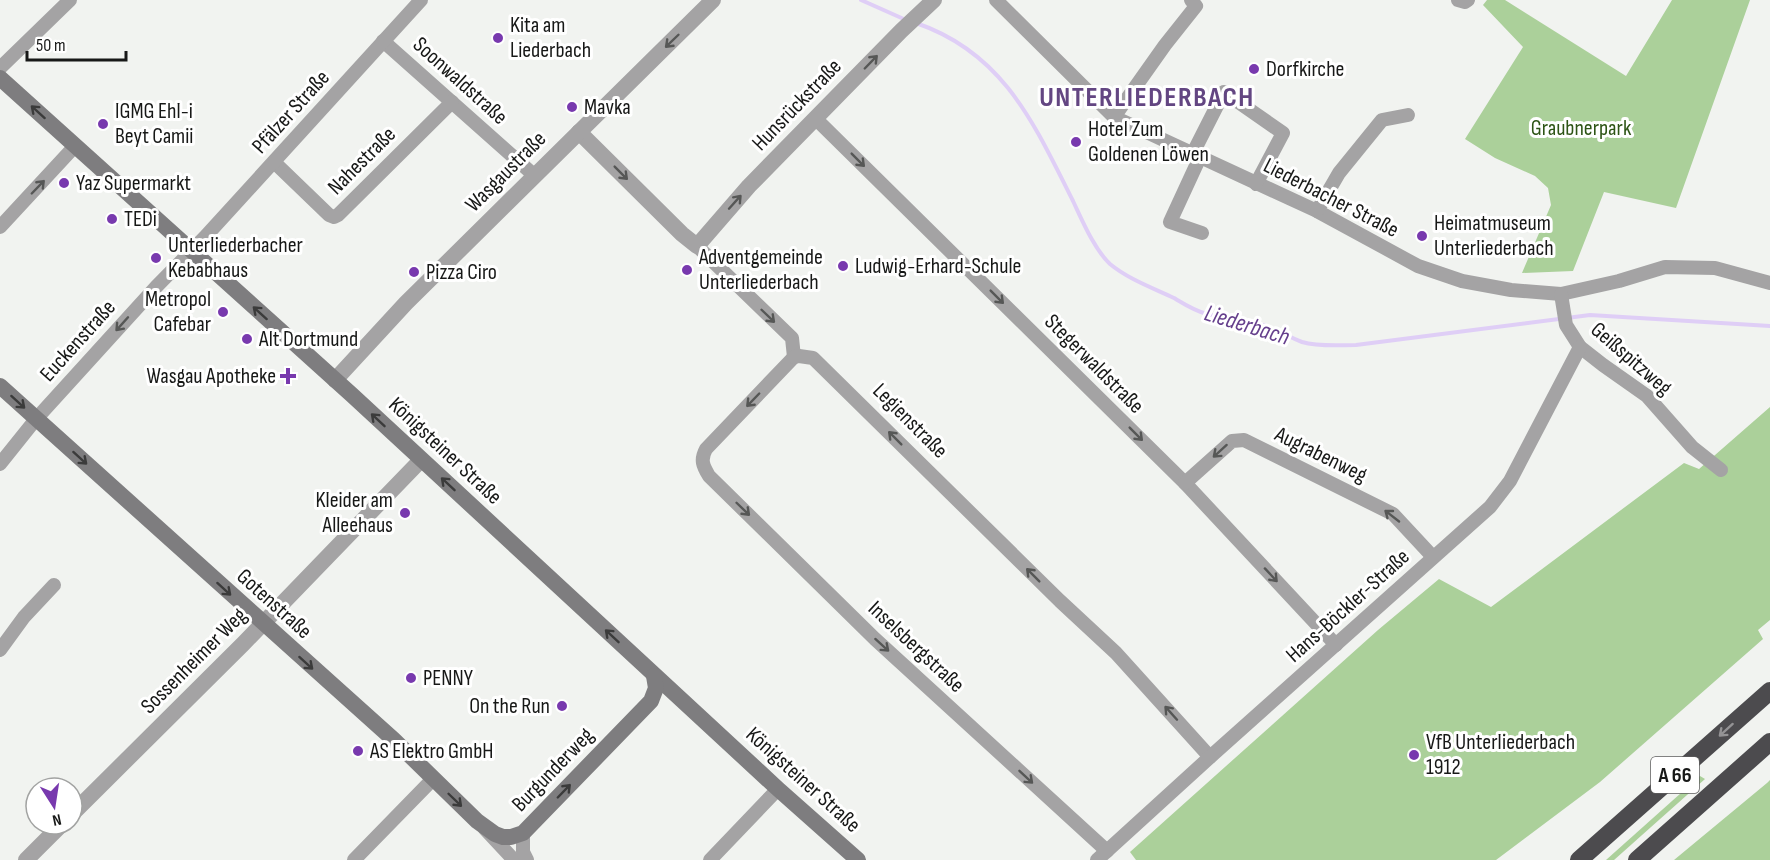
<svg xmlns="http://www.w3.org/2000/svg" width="1770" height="860" font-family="'Sofia Sans Condensed',sans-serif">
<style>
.green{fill:#abd09a}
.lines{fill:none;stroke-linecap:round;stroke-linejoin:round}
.stream{stroke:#dfcef6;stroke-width:4}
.minor{stroke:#a4a3a4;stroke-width:14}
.tertiary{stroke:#a4a3a4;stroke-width:16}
.secondary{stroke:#7e7d7f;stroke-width:16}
.motorway{stroke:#4c4b4e;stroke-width:18}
.oneway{stroke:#565756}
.oneway2{stroke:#3b3b3b}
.oneway3{stroke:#949395}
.poi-dot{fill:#7839ae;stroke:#fff;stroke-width:2}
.labels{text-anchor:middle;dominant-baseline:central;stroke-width:6;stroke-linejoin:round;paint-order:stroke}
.shield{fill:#fff;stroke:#5d5d5d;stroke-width:1.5}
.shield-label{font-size:21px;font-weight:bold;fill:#171817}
.poi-label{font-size:22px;fill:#171817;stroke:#fff;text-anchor:start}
.street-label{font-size:22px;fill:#171817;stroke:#fff}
.park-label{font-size:22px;fill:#2d5415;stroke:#fff}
.water-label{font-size:24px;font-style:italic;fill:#66408d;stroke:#fff}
.district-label{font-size:28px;font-weight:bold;letter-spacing:1.5px;fill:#634682;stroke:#fff}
</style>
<rect width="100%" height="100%" fill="#f1f3f0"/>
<g class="green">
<polygon points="1487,0 1505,0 1626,76 1672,0 1750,0 1676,208 1604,192 1573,271 1522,273 1551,205 1548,188 1535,176 1495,158 1465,139 1523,47 1483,5"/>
<polygon points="1770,407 1770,620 1758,630 1763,639 1600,782 1496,860 1136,860 1130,852 1378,630 1439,579 1491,607 1684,463 1699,469"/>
<polygon points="1700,776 1705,779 1614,860 1606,860"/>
<polygon points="1770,780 1770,860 1674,860 1767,783"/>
</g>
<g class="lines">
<g class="stream">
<polyline points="861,0 906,20"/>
<path d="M916,23C1004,53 1034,124 1073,201C1082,220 1094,249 1110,264C1128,279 1153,288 1174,298C1184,304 1195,311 1207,314C1224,319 1243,320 1260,324C1275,328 1288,337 1302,342C1319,347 1339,345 1356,345L1590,315L1770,326"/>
</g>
<g class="minor">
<polyline points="996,0 1114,117 1317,211 1418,266 1462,281 1511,290 1561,294 1619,281 1665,267 1715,268 1770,283"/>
<polyline points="1458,0 1465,2 1468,0"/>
<polyline points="383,41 535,176"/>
<polyline points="0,68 70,0"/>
<polyline points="1114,117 1165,45 1196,6 1191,0"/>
<polyline points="816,119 1185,483 1336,645"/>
<polyline points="1193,153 1224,92 1283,133 1256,184"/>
<polyline points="1200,157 1170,222 1202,233"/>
<polyline points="274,162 329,215 334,217 338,215 452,102"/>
<polyline points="1317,211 1339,173 1382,120 1408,115"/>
<polyline points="0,227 75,146"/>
<polyline points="697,246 792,338 794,357"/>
<polyline points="1561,294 1566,325 1580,347 1603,365 1647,396 1692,447 1721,470"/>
<path d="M794,357L706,449C700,460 703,466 709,476L875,639L1107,851"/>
<polyline points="794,357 799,356 813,358 1060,601 1116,653 1210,757"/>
<polyline points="0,464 36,419 156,287 205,237 421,0"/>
<polyline points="1185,483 1232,441 1244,440 1393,514 1433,557"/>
<polyline points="0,650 24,617 54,585"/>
<polyline points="485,829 514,860"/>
<polyline points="523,833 523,852 527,860"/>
<polyline points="354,860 433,779"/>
<polyline points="710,860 778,789"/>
<polyline points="1097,860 1210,757 1490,507 1510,481 1580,347"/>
</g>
<g class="tertiary">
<polyline points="579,132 682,234 697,246 749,186 901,31 934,0"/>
<polyline points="335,380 406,303 713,0"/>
<polyline points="72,814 243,644 421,460"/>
<polyline points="26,860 62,824"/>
</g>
<g class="secondary">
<polyline points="0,78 352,395 778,789 858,860"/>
<polyline points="0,386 394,740 477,821 495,834 503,837 511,837 523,833 651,701 656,688 654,676"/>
</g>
<g class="motorway">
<polyline points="1579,860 1770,691"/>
<polyline points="1637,860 1770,742"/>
</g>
</g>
<defs><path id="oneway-shaft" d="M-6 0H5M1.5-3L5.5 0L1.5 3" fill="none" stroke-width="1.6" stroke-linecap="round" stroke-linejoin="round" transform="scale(1.5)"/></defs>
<g class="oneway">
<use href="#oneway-shaft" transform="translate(672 41) rotate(136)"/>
<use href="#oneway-shaft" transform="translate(871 62) rotate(-46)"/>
<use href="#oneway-shaft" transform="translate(858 160) rotate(45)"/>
<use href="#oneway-shaft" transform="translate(621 173) rotate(45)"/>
<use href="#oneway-shaft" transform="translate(38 187) rotate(-46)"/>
<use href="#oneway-shaft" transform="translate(735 202) rotate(-48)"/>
<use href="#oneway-shaft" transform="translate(997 297) rotate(45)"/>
<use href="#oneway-shaft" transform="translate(768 316) rotate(44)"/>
<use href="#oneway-shaft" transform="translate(122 324) rotate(132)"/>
<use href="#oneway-shaft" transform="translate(753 400) rotate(134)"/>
<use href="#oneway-shaft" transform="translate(1136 434) rotate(45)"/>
<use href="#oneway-shaft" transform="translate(895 438) rotate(-135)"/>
<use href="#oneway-shaft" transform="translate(1220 451) rotate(138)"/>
<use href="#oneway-shaft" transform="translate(743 509) rotate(44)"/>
<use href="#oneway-shaft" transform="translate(1392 516) rotate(-142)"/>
<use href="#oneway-shaft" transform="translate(1033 575) rotate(-135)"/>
<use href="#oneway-shaft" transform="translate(1271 575) rotate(47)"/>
<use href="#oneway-shaft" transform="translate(882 645) rotate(42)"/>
<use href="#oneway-shaft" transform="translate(1171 713) rotate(-132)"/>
<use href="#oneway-shaft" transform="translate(1026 777) rotate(43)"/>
</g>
<g class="oneway2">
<use href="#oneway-shaft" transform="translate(38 112) rotate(-138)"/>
<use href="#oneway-shaft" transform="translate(260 313) rotate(-138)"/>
<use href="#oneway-shaft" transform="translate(18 402) rotate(42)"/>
<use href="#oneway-shaft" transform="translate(378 420) rotate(-137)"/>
<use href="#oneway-shaft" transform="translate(80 458) rotate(42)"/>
<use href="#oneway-shaft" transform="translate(448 484) rotate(-137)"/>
<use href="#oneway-shaft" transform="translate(224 589) rotate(42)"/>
<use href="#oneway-shaft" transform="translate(612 636) rotate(-137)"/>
<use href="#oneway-shaft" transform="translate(306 663) rotate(42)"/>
<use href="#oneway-shaft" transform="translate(564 791) rotate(-46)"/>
<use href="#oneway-shaft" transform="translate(455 800) rotate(44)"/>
</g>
<use class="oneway3" href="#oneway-shaft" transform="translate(1726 730) rotate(138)"/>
<g class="poi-dot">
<circle cx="498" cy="38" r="6"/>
<circle cx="1254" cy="69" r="6"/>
<circle cx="572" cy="107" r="6"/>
<circle cx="103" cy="124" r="6"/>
<circle cx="1076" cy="142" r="6"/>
<circle cx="64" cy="183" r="6"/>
<circle cx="112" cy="219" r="6"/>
<circle cx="1422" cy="236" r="6"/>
<circle cx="156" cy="258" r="6"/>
<circle cx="843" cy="266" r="6"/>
<circle cx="687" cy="270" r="6"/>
<circle cx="414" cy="272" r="6"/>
<circle cx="223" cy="312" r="6"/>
<circle cx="247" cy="339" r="6"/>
<path d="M285 367h6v6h6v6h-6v6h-6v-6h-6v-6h6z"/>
<circle cx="405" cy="513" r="6"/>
<circle cx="411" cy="678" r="6"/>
<circle cx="562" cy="706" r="6"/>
<circle cx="358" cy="751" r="6"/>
<circle cx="1414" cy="755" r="6"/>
</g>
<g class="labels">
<rect class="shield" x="1651" y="757" width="48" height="36" rx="4.5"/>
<g class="shield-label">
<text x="1675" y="775">A 66</text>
</g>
<g class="poi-label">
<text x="510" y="25">Kita am<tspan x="510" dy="25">Liederbach</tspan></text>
<text x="1266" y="69">Dorfkirche</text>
<text x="584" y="107">Mavka</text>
<text x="115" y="111">IGMG Ehl-i<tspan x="115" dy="25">Beyt Camii</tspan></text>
<text x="1088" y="129">Hotel Zum<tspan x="1088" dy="25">Goldenen Löwen</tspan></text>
<text x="76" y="183">Yaz Supermarkt</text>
<text x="124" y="219">TEDi</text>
<text x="1434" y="223">Heimatmuseum<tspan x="1434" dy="25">Unterliederbach</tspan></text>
<text x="168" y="245">Unterliederbacher<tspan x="168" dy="25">Kebabhaus</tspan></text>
<text x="699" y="257">Adventgemeinde<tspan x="699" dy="25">Unterliederbach</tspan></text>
<text x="855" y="266">Ludwig-Erhard-Schule</text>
<text x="426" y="272">Pizza Ciro</text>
<text x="211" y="299" text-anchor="end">Metropol<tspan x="211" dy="25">Cafebar</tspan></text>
<text x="259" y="339">Alt Dortmund</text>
<text x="276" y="376" text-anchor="end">Wasgau Apotheke</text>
<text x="393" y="500" text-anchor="end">Kleider am<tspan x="393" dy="25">Alleehaus</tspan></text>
<text x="423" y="678">PENNY</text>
<text x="550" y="706" text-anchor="end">On the Run</text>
<text x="1426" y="742">VfB Unterliederbach<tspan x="1426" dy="25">1912</tspan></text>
<text x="370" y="751">AS Elektro GmbH</text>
</g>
<g class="street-label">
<text transform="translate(460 81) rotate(42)">Soonwaldstraße</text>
<text transform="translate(797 105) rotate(-46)">Hunsrückstraße</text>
<text transform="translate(291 112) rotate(-48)">Pfälzer Straße</text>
<text transform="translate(362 161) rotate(-45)">Nahestraße</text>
<text transform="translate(506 172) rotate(-45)">Wasgaustraße</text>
<text transform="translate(1331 198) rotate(27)">Liederbacher Straße</text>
<text transform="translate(78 341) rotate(-48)">Euckenstraße</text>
<text transform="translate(1631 359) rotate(41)">Geißspitzweg</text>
<text transform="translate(1094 364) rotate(45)">Stegerwaldstraße</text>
<text transform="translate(910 421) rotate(45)">Legienstraße</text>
<text transform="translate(445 451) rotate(43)">Königsteiner Straße</text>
<text transform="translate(1321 455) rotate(26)">Augrabenweg</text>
<text transform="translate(274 604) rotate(42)">Gotenstraße</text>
<text transform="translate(1348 606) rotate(-42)">Hans-Böckler-Straße</text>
<text transform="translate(916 647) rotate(43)">Inselsbergstraße</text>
<text transform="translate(194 661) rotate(-45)">Sossenheimer Weg</text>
<text transform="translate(553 770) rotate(-46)">Burgunderweg</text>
<text transform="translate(803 780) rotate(42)">Königsteiner Straße</text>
</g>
<g class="park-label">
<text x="1581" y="128">Graubnerpark</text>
</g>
<g class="water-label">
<text transform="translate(1247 325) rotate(17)">Liederbach</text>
</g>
<g class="district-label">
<text x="1147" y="97">UNTERLIEDERBACH</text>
</g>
</g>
<g transform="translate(54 806) rotate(168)"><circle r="28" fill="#ffffff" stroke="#a2a3a2" stroke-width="1.5"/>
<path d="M0-4.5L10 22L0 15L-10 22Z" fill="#7839ae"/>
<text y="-9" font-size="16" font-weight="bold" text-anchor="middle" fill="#171817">N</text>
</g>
<path d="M27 51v9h99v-9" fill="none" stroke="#171817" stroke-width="3"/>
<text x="36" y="51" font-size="18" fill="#171817" stroke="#ffffff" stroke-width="4.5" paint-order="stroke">50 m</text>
</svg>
